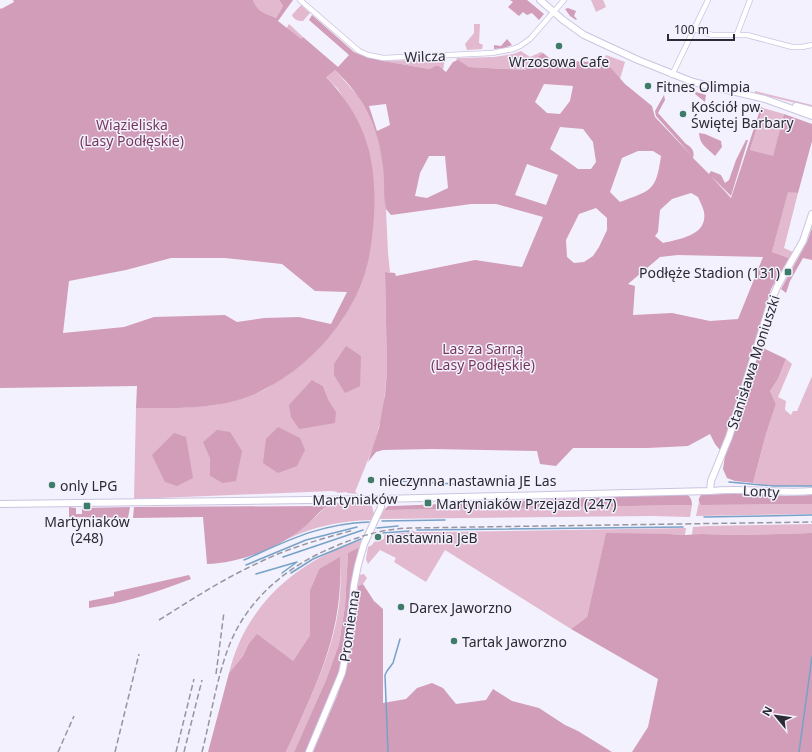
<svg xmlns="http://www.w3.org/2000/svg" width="812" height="752" font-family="'Noto Sans',sans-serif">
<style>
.green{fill:#e2b9ce;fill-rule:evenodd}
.forest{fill:#d19db9;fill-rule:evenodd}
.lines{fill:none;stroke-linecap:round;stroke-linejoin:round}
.stream{stroke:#77a1c7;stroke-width:1.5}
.street-casing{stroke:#cbc4e1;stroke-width:6}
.secondary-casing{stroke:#cbc4e1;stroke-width:8}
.street{stroke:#fff;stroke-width:4.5}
.secondary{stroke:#fff;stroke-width:6}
.rail{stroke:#9795a0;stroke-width:1.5;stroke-dasharray:6 3;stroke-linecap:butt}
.poi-dot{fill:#3e7c69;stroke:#f3f1fd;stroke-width:1.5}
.labels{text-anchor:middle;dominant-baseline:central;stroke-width:3;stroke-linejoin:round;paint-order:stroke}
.street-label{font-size:14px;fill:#2c2a34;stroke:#f3f1fd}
.poi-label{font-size:14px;fill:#2c2a34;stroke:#f3f1fd;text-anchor:start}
.park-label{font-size:14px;fill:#77375c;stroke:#f3f1fd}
</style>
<rect width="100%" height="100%" fill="#f3f1fd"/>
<g class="green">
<path d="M253,0H279L283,6L276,18C265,13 258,13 253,0Z"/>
<polygon points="591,0 603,0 606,7 596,12"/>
<path d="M301,5L310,13L303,21C298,21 294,20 292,15Z"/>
<polygon points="289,24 303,37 301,40 286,29"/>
<polygon points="474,24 480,24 479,43 483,45 482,49 467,50 465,44 474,33"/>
<polygon points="521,51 530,57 541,52 543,53 528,64 526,70 469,67 456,60 457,58 494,57 513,54"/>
<polygon points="606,55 625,62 620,79 604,60"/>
<path d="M445,59L443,70C437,65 436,65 430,69L383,61Z"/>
<path d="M307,63L335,70L359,97L370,116L377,134L384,167L388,253L390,272H385L387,371L383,412L374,445L355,492L358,494L347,493V492L336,493L338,492L331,491L134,499L136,408H183L215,405L244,398L264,390L285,377L308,359L331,334L342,320L354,299L367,266L358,122L338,89L327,78ZM312,380L323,386L329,401L336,412ZM210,458L222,483L210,476Z"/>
<polygon points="755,91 812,105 812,107 755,93"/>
<polygon points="763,108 784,114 773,157 750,150"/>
<polygon points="788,191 798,193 784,248 793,252 789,258 772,252"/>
<polygon points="786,359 792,364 778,397 786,401 785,410 791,415 793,411 797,411 812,376 812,486 773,486 753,483 766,434 776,404 770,391 778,379"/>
<path d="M318,502H365V503L372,506L374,514L371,520C342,521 314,526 288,539L302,529L327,506H318Z"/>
<polygon points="699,502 701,505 812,504 812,514 696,516"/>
<polygon points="692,505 690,517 651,516 379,519 384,510"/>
<polygon points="812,524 812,533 740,535 701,534 692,535 693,527 707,526"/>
<polygon points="686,528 685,535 669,534 606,534 587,617 571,629 445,550 426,582 394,562 396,558 380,550 368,564 366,559 368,547 372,545 374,542 384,539 384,535 411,532 412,530 415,532 442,532"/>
<path d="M362,540L359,547L348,553L345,606L339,644L326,680L294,752H286C306,707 330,661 338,612C341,594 341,576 340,558L319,569L310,590V635L293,661L252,641L248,645L243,656L229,673C242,619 278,578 327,554C338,548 350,544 362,540Z"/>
<polygon points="364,574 367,578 363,584 358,586 359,575"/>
</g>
<g class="forest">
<path d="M13,0H253C258,13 265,13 276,18L283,6L279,0H293L278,21L301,39L303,37L338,67L349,55L309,20L312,15L354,52L361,55L383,61L430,69C438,63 439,66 446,72L453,62L458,60L469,67L526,70L528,64L543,53L562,68L564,61L598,62L604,60L625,84L652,106L655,117L693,157L656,116L655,111L664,95L665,100L658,113L686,144C692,147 695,152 693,158L709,174L711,171L721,175L725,183L729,180L736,160L746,140H748L731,196L710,175L731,198L761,107L763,108L750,150L773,156L784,114L812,124V141L798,193L788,192L772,252L789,258L771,289L755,344L786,359L778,379L770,391L776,404L766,434L753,483L735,481L727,478L723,469L725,456L715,444L710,434L688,446L648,448H573L556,466L540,464L537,451L432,449L383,450L376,452L368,462L379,428L385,395L387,371L385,272L395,273L396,276L475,260L522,267L543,217L496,204H471L391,215L386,209C383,195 385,181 383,167C378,125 365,99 335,70L326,77C366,119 377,159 374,215C373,232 371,249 367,266C353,320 307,371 255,394C218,410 176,408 136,408L137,386L0,388V8L1,9L14,2ZM544,84L573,86L570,101L560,114L547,113L535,102ZM386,104L390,125L377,131L369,106ZM560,127L583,129L593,142L596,162L591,169H578L550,149ZM638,151H653L661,156C656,192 651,190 620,202L610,192L622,158ZM429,156H445L448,188L427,198L415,196L420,173ZM527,164L558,175L546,205L515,195ZM691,193L698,197C700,202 703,207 704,212C708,236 678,239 663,243L655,236L658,232L660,210L672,199ZM596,208L607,218V230L599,247L593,256L584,262L574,263L567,257L566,240L579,214ZM678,255L763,257L738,319L710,321L672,313L633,315L635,286L628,284L660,257ZM171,258H225L282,264L315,291L347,292L331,324L299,317L264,318L237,322L225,315L154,317L124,327L63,333L69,281L126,270Z"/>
<polygon points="510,0 527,0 544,14 539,20 532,13 527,15 523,12 519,16 508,7 513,2"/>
<polygon points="568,8 576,11 574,16 577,19 576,20 570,16 565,9"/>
<polygon points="507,39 512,45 504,48 494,49 494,45 501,46"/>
<polygon points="696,92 706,95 705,102 695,94"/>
<path d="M699,133L705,134L721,141L722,147L715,156C707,147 700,146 699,133Z"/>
<polygon points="812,228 812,260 803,258 790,281 786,293 781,289 807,242"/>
<polygon points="346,346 361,356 360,386 345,393 334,375 334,364"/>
<polygon points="312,380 323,386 329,401 336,412 335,423 299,429 291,417 289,405"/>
<polygon points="278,427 300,438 305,450 297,466 278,473 263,463 266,439"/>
<polygon points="217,430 230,432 242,451 236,481 222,483 210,476 210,458 203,442"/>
<polygon points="174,433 186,437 193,478 177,486 165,482 152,455"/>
<path d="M747,493L785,496L812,495V504L701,505C698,501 698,499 701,495Z"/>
<path d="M684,494C690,495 692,499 692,505L384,510L388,506H393Z"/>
<path d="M327,506C318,512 311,522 302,529C276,549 240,563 207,564L203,517L133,518L134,507Z"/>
<polygon points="69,507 76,508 76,514 82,514 82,508 130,507 128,518 69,517"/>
<polygon points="606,533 669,534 685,535 701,534 740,535 812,533 812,752 632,752 648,727 658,679 571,629 587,617"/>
<path d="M359,547C350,582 351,618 344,653C337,687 319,720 306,752H294L326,680L339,644L345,606L348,553Z"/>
<path d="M340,557C344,633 316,685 286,752H208L229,673L243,656L248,645L257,634L293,661L310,635V590L319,569Z"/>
<path d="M189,575L191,579C157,592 125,603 89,608V601L114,596V592Z"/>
<polygon points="363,584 374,601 383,609 383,703 406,699 417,688 432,683 443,688 456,704 486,700 493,689 512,701 539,708 565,725 578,731 612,752 313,752 337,696 351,650 358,586"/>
</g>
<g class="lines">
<g class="stream">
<polyline points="384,481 393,481"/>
<polyline points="398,481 455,484"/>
<polyline points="729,482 773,486 812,486"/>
<polyline points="704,517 812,515"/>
<polyline points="382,521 445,520"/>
<polyline points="377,528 398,526"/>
<polyline points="417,530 683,527"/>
<polyline points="383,533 409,531"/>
<polyline points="283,557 363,530"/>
<path d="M244,560C289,540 319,524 369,522"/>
<polyline points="246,565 306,540 357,527"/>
<polyline points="291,573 313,559 361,539"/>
<polyline points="256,574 297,562 282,573"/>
<polyline points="388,752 385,675 387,671 393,663 400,639"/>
<polyline points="799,752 812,657"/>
</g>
<defs>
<g id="street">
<polyline points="300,0 359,51 368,55 383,58 492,53 513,49 520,46 530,39 564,0"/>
<polyline points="694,29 712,35 747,35 792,47 802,47 812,45"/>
<polyline points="737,34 750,0"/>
<polyline points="672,75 708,0"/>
</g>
<g id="secondary">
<polyline points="540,0 563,20 584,35 638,60 693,82 765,99 812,116"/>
<polyline points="796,106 812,110"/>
<polyline points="710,491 711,481 729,437 771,301 778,285 803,241 812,214"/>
<path d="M0,504L381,499L710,491C744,487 778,494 812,491"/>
<polyline points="309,752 342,673 349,638 354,585 358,565 364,544 381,507 381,499"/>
</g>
</defs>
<use href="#street" class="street-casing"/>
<use href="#secondary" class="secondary-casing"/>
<use href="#street" class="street"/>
<use href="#secondary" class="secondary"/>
<g class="rail">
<path d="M159,620C191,600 223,579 258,563C288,548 321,539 354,530"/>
<polyline points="216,674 224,612"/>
<polyline points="58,752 74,716"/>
<polyline points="115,752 139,654"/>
<polyline points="176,752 194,679"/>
<polyline points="184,752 202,680"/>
<path d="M202,752C211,717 216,680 229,646C247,600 285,568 329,549C356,537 381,529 410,528L812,522"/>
</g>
</g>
<g class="poi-dot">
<circle cx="559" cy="46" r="4"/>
<circle cx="648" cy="86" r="4"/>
<circle cx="683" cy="114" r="4"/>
<rect x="784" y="268" width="8" height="8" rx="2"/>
<circle cx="371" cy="480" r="4"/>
<circle cx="52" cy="485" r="4"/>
<rect x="424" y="499" width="8" height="8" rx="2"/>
<rect x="83" y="502" width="8" height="8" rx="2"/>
<circle cx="378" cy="537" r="4"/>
<circle cx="401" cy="607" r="4"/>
<circle cx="454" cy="641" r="4"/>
</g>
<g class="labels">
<g class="street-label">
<text transform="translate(425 56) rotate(-2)">Wilcza</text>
<text transform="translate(753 362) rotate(-72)">Stanisława Moniuszki</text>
<text transform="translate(761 491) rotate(3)">Lonty</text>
<text transform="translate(355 499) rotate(-1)">Martyniaków</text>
<text transform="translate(349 626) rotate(-82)">Promienna</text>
</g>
<g class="poi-label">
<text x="559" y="61" text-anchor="middle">Wrzosowa Cafe</text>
<text x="656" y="86">Fitnes Olimpia</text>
<text x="691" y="106">Kościół pw.<tspan x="691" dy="16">Świętej Barbary</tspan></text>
<text x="780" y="272" text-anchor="end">Podłęże Stadion (131)</text>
<text x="379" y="480">nieczynna nastawnia JE Las</text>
<text x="60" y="485">only LPG</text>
<text x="436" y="503">Martyniaków Przejazd (247)</text>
<text x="87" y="521" text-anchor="middle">Martyniaków<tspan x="87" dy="16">(248)</tspan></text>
<text x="386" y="537">nastawnia JeB</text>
<text x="409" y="607">Darex Jaworzno</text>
<text x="462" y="641">Tartak Jaworzno</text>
</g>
<g class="park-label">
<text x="132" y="124">Wiązieliska<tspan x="132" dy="16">(Lasy Podłęskie)</tspan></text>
<text x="483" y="348">Las za Sarną<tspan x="483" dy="16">(Lasy Podłęskie)</tspan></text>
</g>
</g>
<g transform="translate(776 716) rotate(299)" stroke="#f3f1fd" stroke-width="3" paint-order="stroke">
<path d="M0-3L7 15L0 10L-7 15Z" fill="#2c2a34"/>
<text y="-6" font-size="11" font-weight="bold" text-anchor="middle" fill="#2c2a34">N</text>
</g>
<path d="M668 34v6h66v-6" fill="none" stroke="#2c2a34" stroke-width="2"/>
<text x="674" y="34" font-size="12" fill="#2c2a34" stroke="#f3f1fd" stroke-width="3" paint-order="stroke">100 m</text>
</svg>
